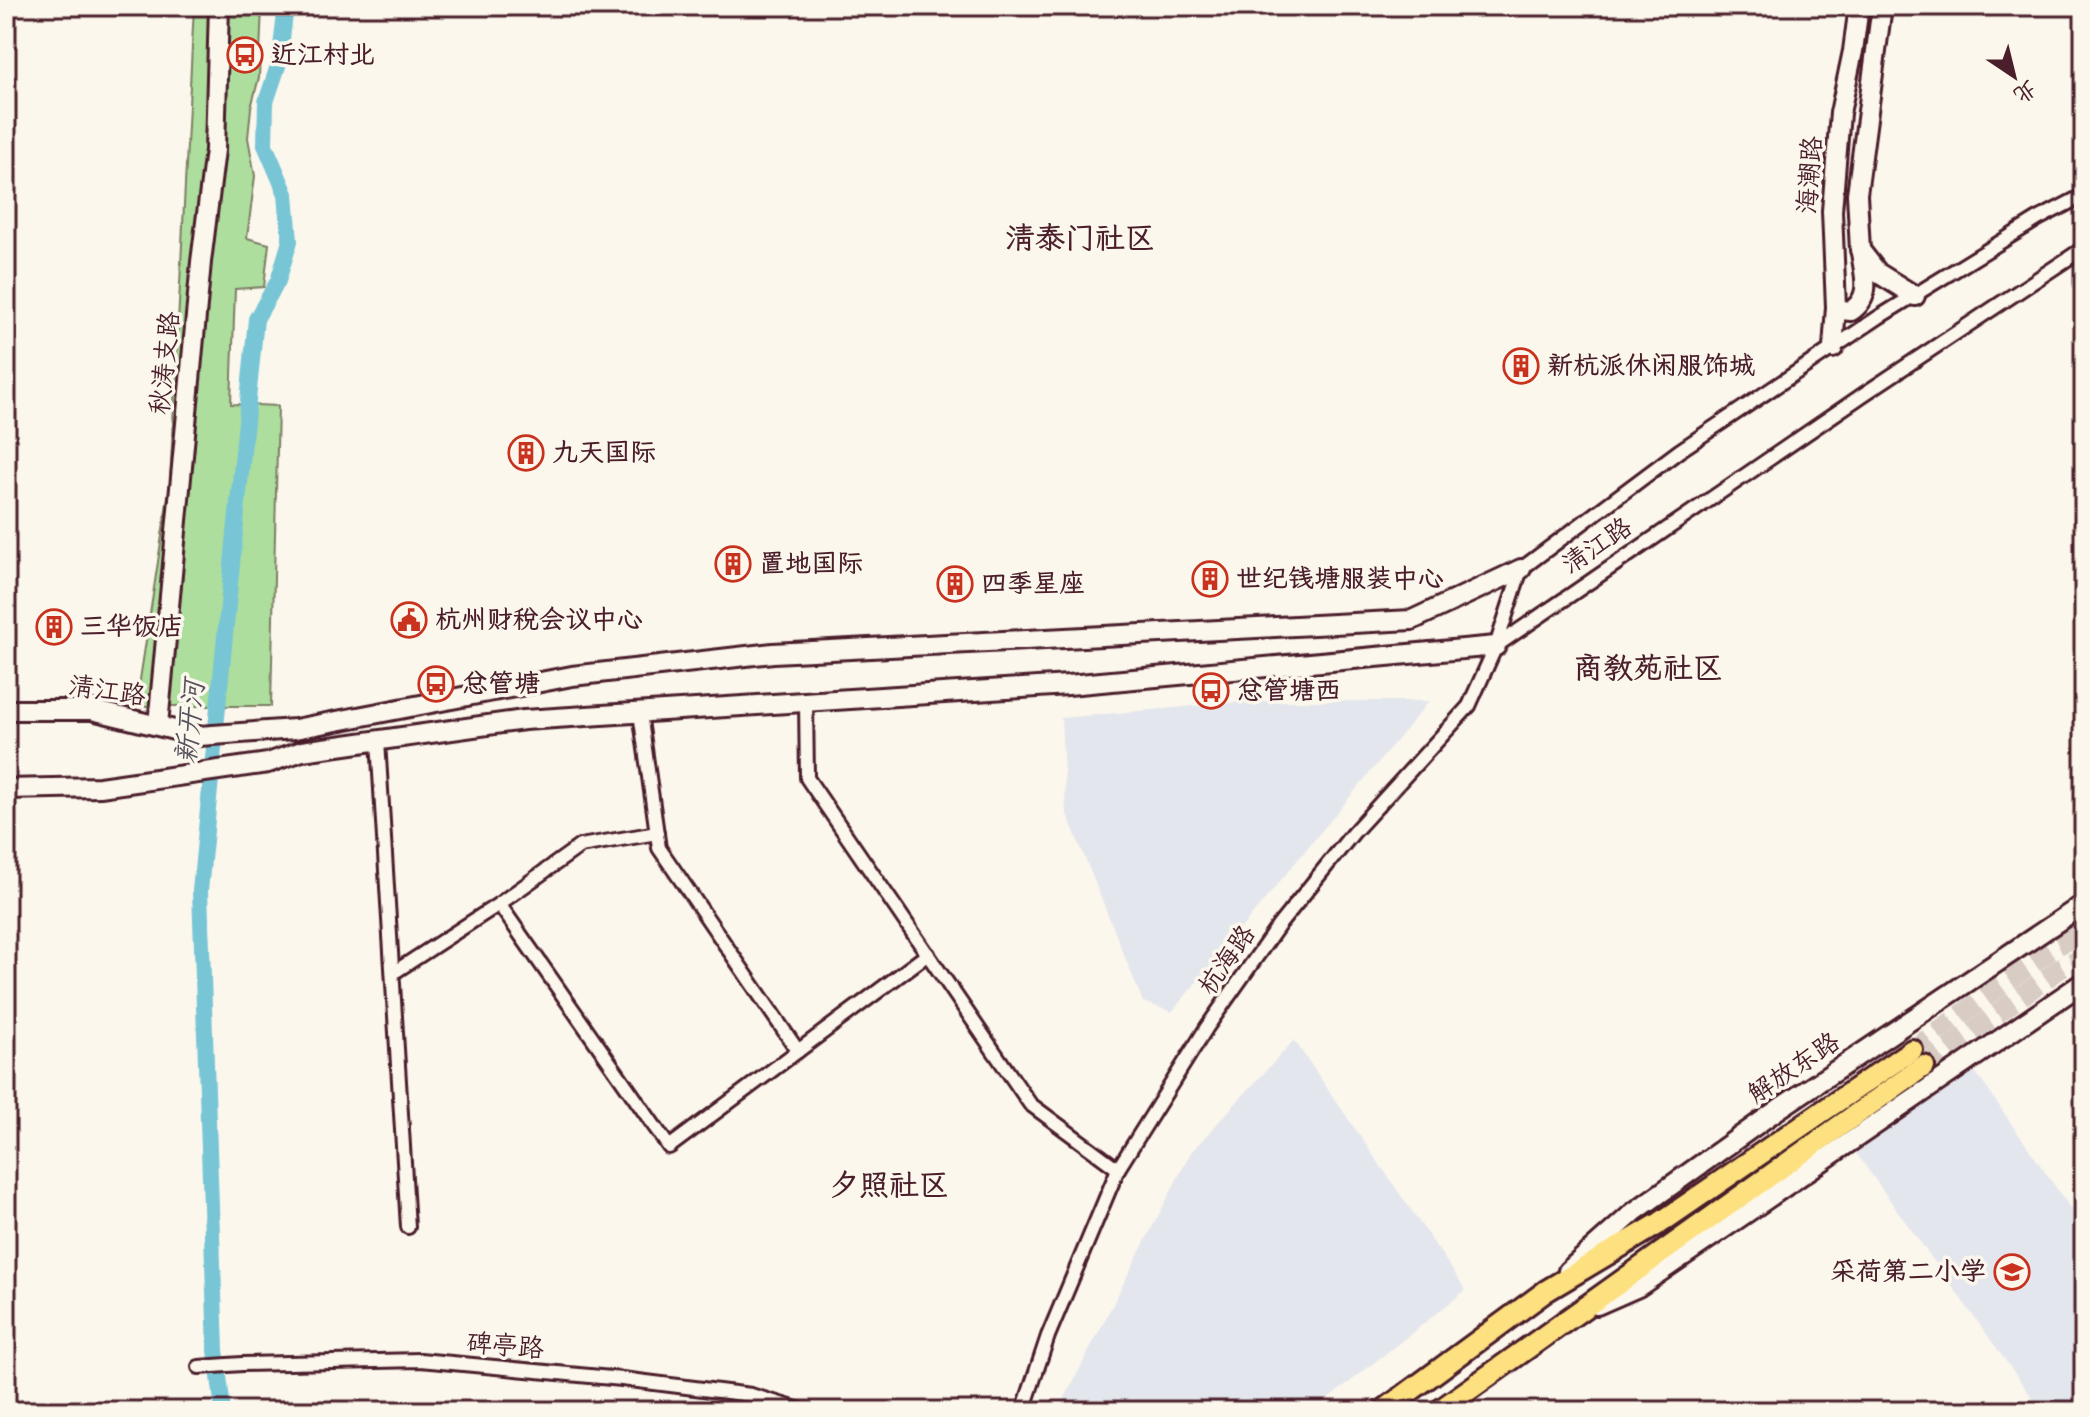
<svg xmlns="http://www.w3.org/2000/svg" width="2090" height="1417" font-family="'Comic Neue','LXGW WenKai TC',sans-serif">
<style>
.built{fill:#e4e6ed}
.green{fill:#adde9e;stroke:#7c7e64;stroke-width:2}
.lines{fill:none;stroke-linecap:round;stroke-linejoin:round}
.canal{stroke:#78c5d6;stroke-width:16}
.primary-tunnel{stroke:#d8ccc5;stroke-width:20;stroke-dasharray:20 10;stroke-linecap:butt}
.street-casing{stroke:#4a1f2b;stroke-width:18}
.secondary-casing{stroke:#4a1f2b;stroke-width:24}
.primary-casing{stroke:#4a1f2b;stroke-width:26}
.street{stroke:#fbf7ec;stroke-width:12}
.secondary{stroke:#fbf7ec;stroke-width:18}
.primary{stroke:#fde080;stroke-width:20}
.labels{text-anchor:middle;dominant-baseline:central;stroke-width:7;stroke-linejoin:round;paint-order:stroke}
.poi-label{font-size:26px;font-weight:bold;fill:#4a1f2b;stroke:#fbf7ec;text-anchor:start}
.street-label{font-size:26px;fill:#4a1f2b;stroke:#fbf7ec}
.water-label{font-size:28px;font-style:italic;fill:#58515e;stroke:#fbf7ec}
.quarter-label{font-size:30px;font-weight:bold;fill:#4a1f2b;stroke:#fbf7ec}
</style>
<rect width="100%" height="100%" fill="#fbf7ec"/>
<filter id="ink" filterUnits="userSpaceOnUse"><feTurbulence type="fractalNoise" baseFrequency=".0125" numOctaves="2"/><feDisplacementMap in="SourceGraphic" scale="16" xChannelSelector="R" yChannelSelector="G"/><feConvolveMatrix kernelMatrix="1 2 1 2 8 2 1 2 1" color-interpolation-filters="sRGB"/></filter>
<g filter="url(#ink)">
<g class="built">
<polygon points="1251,701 1429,701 1172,1012 1143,1002 1066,811 1061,718"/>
<polygon points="1294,1040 1466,1290 1313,1411 1058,1411 1191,1152"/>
<polygon points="1972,1067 2084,1228 2084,1411 2042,1411 1853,1149"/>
</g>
<polygon class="green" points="194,6 262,6 259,77 251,108 248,138 255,176 247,238 269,244 264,287 235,289 231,404 278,406 271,706 136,706 170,483"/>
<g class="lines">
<polyline class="canal" points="223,1411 216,1350 200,891 256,319 278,281 290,241 286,194 265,145 266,102 279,63 286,6"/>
<g class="primary-tunnel">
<polyline points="1912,1050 2058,945 2084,933"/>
<polyline points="1924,1066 2062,967 2084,958"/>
</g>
<defs>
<g id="street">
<polyline points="1496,646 1864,394 2084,248"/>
<polyline points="806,702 807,778 1030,1104 1118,1169"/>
<polyline points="640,713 659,848 798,1051"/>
<polyline points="378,741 408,1227"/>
<polyline points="499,904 669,1147 928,954"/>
<polyline points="393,973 499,904 580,846 657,833"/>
<polyline points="199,1367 242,1364 420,1360 622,1379 751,1395 804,1411"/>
<polyline points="1023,1411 1048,1336 1118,1169 1207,1027 1279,925 1353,833 1469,706 1496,646 1521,569 1679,451 1879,317 2038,219 2084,195"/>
</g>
<g id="secondary">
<polyline points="1882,6 1857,194 1860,250 1878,273 1915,296"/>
<path d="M1836,307L1842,310L1851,311C1873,296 1864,275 1861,252"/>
<polyline points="1833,348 1836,307 1832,211 1840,113 1853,51 1859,6"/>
<polyline points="6,710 92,710 199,736 295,729 572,676 773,653 1412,620 1521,569"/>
<polyline points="158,725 201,262 215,150 219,6"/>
<polyline points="6,789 100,787 268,763 302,751 524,720 1068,685 1496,646"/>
<polyline points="1568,1271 1634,1212 1780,1108 2084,904"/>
<polyline points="1597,1305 1638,1287 2084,982"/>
</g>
<g id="primary">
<polyline points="1383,1411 1546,1291 1660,1223 1912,1050"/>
<polyline points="1439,1411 1924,1066"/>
</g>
</defs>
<use href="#street" class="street-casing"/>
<use href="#secondary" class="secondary-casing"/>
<use href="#primary" class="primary-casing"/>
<use href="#street" class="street"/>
<use href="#secondary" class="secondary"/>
<use href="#primary" class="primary"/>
</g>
</g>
<defs>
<symbol id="bus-ring" viewBox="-11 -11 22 22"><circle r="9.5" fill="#fbf7ec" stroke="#c8321e" stroke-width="1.5"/><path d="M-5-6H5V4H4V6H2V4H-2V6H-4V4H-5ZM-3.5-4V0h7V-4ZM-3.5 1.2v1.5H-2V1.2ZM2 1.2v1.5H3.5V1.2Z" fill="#c8321e"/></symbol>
<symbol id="building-ring" viewBox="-11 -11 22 22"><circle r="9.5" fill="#fbf7ec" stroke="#c8321e" stroke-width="1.5"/><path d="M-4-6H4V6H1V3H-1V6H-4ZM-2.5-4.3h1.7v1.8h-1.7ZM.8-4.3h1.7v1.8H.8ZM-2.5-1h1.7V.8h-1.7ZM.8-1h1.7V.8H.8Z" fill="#c8321e"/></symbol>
<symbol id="civic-ring" viewBox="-11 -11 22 22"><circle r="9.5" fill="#fbf7ec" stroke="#c8321e" stroke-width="1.5"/><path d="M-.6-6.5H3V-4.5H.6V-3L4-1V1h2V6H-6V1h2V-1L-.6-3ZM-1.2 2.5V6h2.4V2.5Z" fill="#c8321e"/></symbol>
<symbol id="school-ring" viewBox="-11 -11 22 22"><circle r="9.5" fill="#fbf7ec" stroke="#c8321e" stroke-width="1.5"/><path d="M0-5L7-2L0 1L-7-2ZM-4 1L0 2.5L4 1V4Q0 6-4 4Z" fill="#c8321e"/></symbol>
</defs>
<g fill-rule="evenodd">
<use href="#bus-ring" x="225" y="35" width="40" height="40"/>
<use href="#building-ring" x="1501" y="346" width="40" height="40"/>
<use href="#building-ring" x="506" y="433" width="40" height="40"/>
<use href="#building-ring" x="713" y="544" width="40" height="40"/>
<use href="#building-ring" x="1190" y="559" width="40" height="40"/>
<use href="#building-ring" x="935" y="564" width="40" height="40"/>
<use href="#civic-ring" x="389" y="600" width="40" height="40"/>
<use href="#building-ring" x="34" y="607" width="40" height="40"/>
<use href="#bus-ring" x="416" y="664" width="40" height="40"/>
<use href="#bus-ring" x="1191" y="671" width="40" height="40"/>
<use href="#school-ring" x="1992" y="1252" width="40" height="40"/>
</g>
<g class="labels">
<g class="poi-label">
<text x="271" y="55">近江村北</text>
<text x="1547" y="366">新杭派休闲服饰城</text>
<text x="552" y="453">九天国际</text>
<text x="759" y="564">置地国际</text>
<text x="1236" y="579">世纪钱塘服装中心</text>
<text x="981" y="584">四季星座</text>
<text x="435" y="620">杭州财税会议中心</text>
<text x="80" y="627">三华饭店</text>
<text x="462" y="684">总管塘</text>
<text x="1237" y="691">总管塘西</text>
<text x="1986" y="1272" text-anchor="end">采荷第二小学</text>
</g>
<g class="street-label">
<text transform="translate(1810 175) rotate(-86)">海潮路</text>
<text transform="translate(165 363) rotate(-84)">秋涛支路</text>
<text transform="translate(1597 546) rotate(-34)">清江路</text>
<text transform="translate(107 691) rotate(8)">清江路</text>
<text transform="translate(1227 960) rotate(-55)">杭海路</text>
<text transform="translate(1794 1068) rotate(-34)">解放东路</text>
<text transform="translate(505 1346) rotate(5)">碑亭路</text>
</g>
<g class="water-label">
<text transform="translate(190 722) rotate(-84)">新开河</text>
</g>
<g class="quarter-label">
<text x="1080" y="238">清泰门社区</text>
<text x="1648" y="668">商教苑社区</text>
<text x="889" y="1185">夕照社区</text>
</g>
</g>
<rect width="2090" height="1417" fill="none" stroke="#fbf7ec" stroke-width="32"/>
<rect x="16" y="16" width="2058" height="1385" fill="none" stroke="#4a1f2b" stroke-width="3" filter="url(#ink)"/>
<g transform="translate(2014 76) rotate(145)" stroke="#fbf7ec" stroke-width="6" paint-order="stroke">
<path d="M0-6L14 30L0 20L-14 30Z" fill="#4a1f2b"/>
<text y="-12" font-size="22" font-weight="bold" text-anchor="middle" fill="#4a1f2b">北</text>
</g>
</svg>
